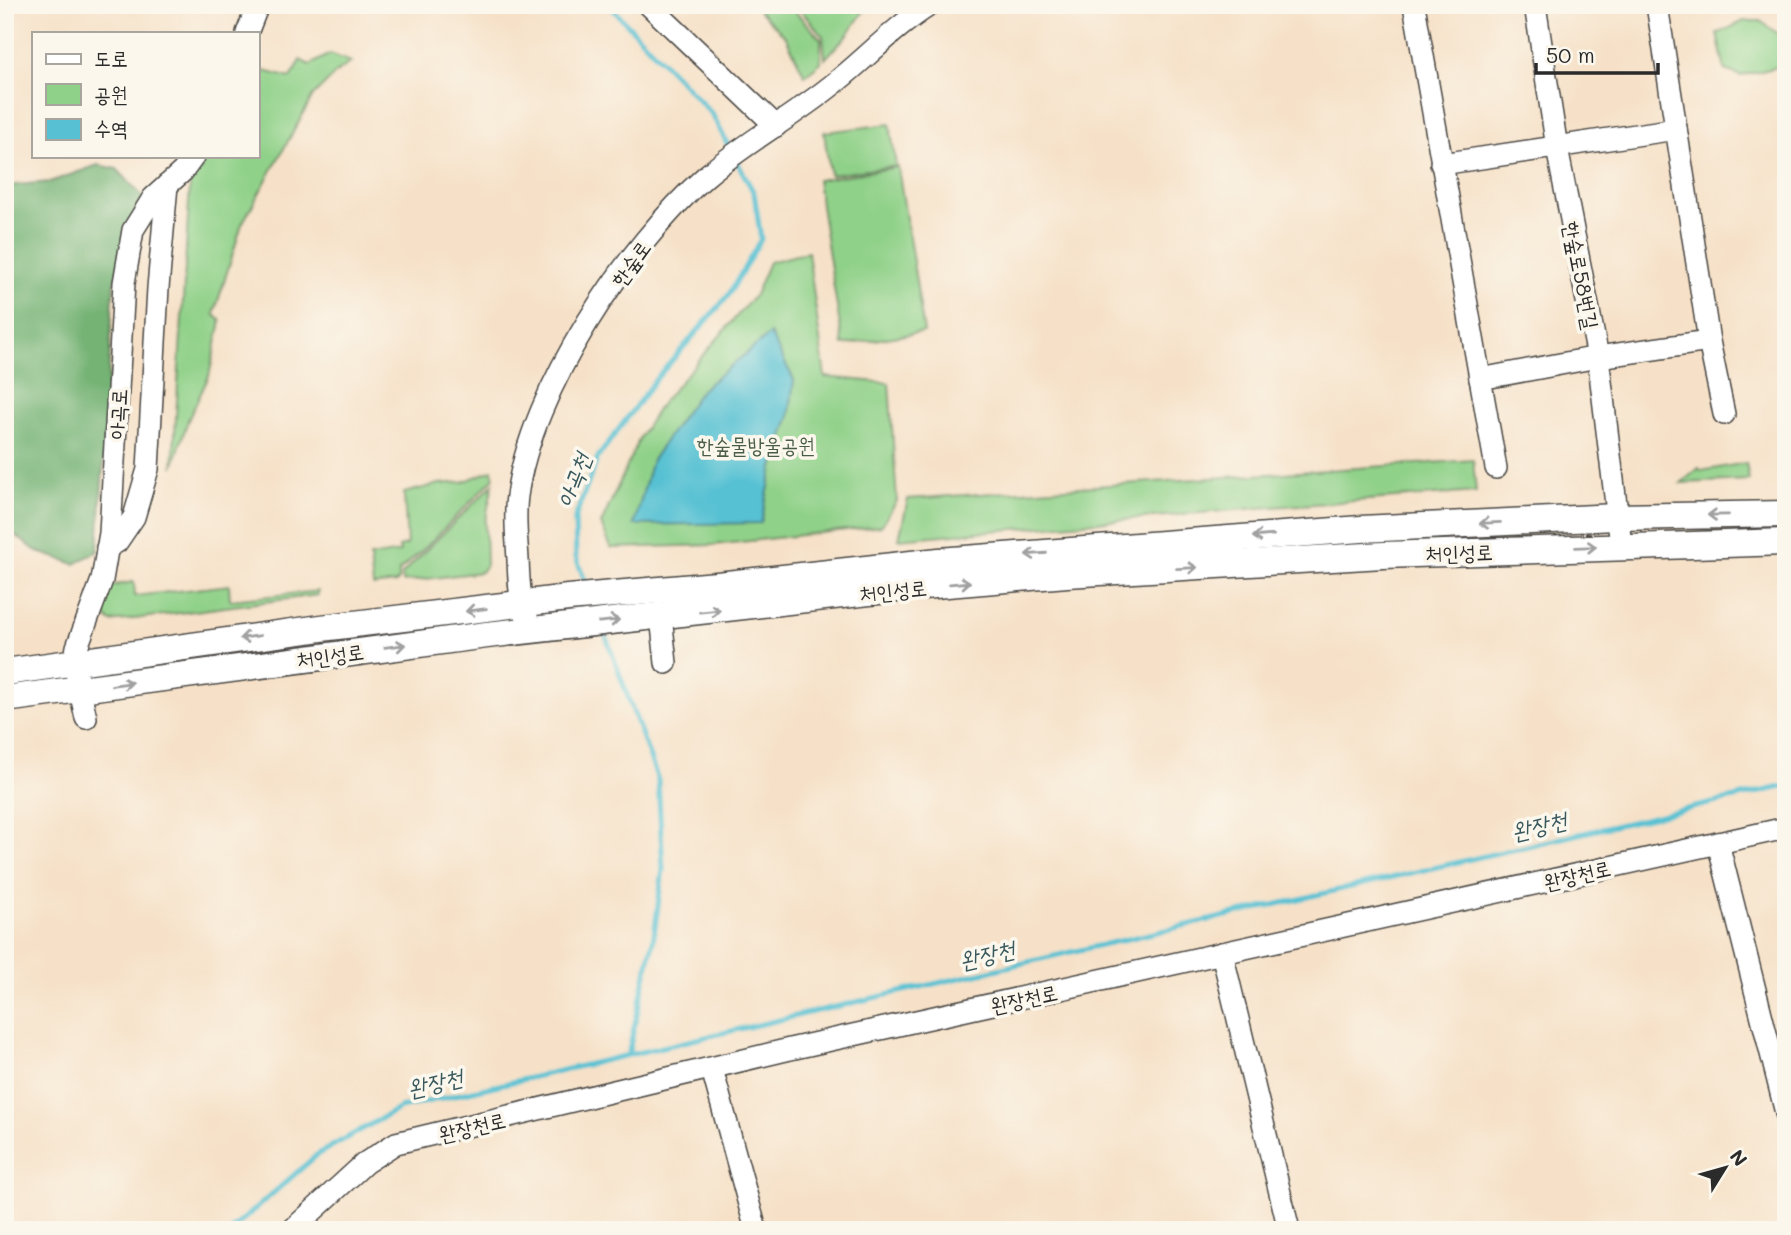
<svg xmlns="http://www.w3.org/2000/svg" width="1791" height="1235" font-family="Mali,'Poor Story',sans-serif">
<style>
.green{fill:#90d189;stroke:#5e7e5a;stroke-width:2}
.forest{fill:#74b375;stroke:#506f50;stroke-width:2}
.water{fill:#57c1d3;stroke:#41767f;stroke-width:2}
.lines{fill:none;stroke-linecap:round;stroke-linejoin:round}
.stream{stroke:#57c1d3;stroke-width:5}
.minor-casing{stroke:#494643;stroke-width:24}
.major-casing{stroke:#494643;stroke-width:29}
.minor{stroke:#fff;stroke-width:21}
.major{stroke:#fff;stroke-width:26}
.oneway{stroke:#a0a0a0}
.labels{text-anchor:middle;dominant-baseline:central;stroke-width:7;stroke-linejoin:round;paint-order:stroke}
.street-label{font-size:21px;fill:#2b2b2b;stroke:#fbf7ec}
.park-label{font-size:21px;fill:#495d47;stroke:#fbf7ec}
.water-label{font-size:23px;font-style:italic;fill:#38585d;stroke:#fbf7ec}
</style>
<rect width="100%" height="100%" fill="#fbf7ec"/>
<filter id="ink" filterUnits="userSpaceOnUse"><feTurbulence type="fractalNoise" baseFrequency=".0143" numOctaves="2"/><feDisplacementMap in="SourceGraphic" scale="14" xChannelSelector="R" yChannelSelector="G"/><feConvolveMatrix kernelMatrix="1 2 1 2 8 2 1 2 1" color-interpolation-filters="sRGB"/></filter>
<filter id="wash" filterUnits="userSpaceOnUse"><feTurbulence type="fractalNoise" baseFrequency=".00686" numOctaves="4" result="noise"/><feDisplacementMap in="SourceGraphic" scale="28" xChannelSelector="R" yChannelSelector="G"/><feGaussianBlur stdDeviation="1.57" result="paint"/><feColorMatrix in="noise" values="0 0 0 0 0 0 0 0 0 0 0 0 0 0 0 0 0 1.4 0 .05"/><feComposite in="paint" operator="in"/></filter>
<g filter="url(#wash)">
<rect width="100%" height="100%" fill="#f6e1c8"/>
<g class="green">
<polygon points="753,5 789,5 821,39 821,62 805,76 786,37"/>
<polygon points="796,5 868,5 848,34 825,59 823,36"/>
<polygon points="1744,21 1760,21 1786,39 1786,65 1741,76 1725,70 1717,34"/>
<polygon points="330,54 351,62 336,73 313,96 242,224 214,314 221,321 209,376 188,420 173,467 190,184 198,174 207,156 257,156 257,69 291,78 300,60 310,65"/>
<polygon points="890,124 896,166 830,175 824,132"/>
<polygon points="898,167 924,332 843,345 817,180"/>
<polygon points="808,252 825,377 889,383 897,501 881,526 714,545 611,548 601,524 640,437 660,405 755,295 769,262"/>
<polygon points="1473,460 1476,492 1259,508 899,539 908,499"/>
<polygon points="1746,463 1749,480 1681,483 1699,468 1701,471"/>
<polygon points="492,470 494,478 426,547 399,571 399,580 396,583 373,586 370,557 400,552 399,547 407,545 404,493 439,484 463,482"/>
<polygon points="493,484 485,522 486,565 481,572 403,582 402,574"/>
<polygon points="134,582 135,596 229,585 230,600 318,591 318,595 111,622 106,617 102,601 110,586"/>
</g>
<polygon class="forest" points="98,165 117,169 143,197 114,282 98,551 75,564 38,552 5,528 5,186 50,182"/>
<polygon class="water" points="770,334 794,380 789,418 773,468 761,523 634,525 652,460 701,390"/>
<g class="lines">
<g class="stream">
<polyline points="609,5 712,114 730,149"/>
<polyline points="588,589 576,557 575,518 598,457 656,379 728,296 761,239 754,193 735,158"/>
<polyline points="604,631 658,780 663,869 653,942 628,1055"/>
<polyline points="231,1230 318,1154 400,1108 1786,786"/>
</g>
</g>
</g>
<g filter="url(#ink)">
<g class="lines">
<defs>
<g id="minor">
<polyline points="649,5 776,126"/>
<polyline points="1414,5 1496,468"/>
<polyline points="1535,5 1557,148 1598,357 1621,545"/>
<polyline points="1657,5 1709,341 1724,414"/>
<polyline points="247,33 258,5"/>
<polyline points="1441,164 1676,129"/>
<polyline points="1480,379 1598,357 1709,341"/>
<polyline points="107,548 117,542 134,517 148,469 158,288 167,185"/>
<polyline points="661,616 666,663"/>
<path d="M527,617C519,599 519,580 518,560C517,539 514,518 517,496C531,390 627,246 706,176C745,143 791,118 831,86C865,60 893,28 930,5"/>
<polyline points="86,718 74,663 77,647 102,580 110,533 124,283 133,230 153,198 183,171 194,156"/>
<polyline points="1718,843 1786,1113"/>
<polyline points="1222,953 1289,1230"/>
<polyline points="712,1069 756,1230"/>
<polyline points="292,1230 365,1163 396,1143 790,1049 1786,828"/>
</g>
<g id="major">
<polyline points="5,672 321,628 568,598 717,585 939,561 1361,529 1616,517 1786,514"/>
<polyline points="5,699 487,635 923,586 1067,574 1383,555 1786,542"/>
</g>
</defs>
<use href="#minor" class="minor-casing"/>
<use href="#major" class="major-casing"/>
<use href="#minor" class="minor"/>
<use href="#major" class="major"/>
</g>
<defs><path id="oneway-shaft" d="M-6 0H5M1.5-3L5.5 0L1.5 3" fill="none" stroke-width="1.6" stroke-linecap="round" stroke-linejoin="round" transform="scale(1.75)"/></defs>
<g class="oneway">
<use href="#oneway-shaft" transform="translate(1718 515) rotate(179)"/>
<use href="#oneway-shaft" transform="translate(1490 523) rotate(177)"/>
<use href="#oneway-shaft" transform="translate(1263 536) rotate(175)"/>
<use href="#oneway-shaft" transform="translate(1586 547) rotate(-2)"/>
<use href="#oneway-shaft" transform="translate(1036 554) rotate(176)"/>
<use href="#oneway-shaft" transform="translate(1187 568) rotate(-3)"/>
<use href="#oneway-shaft" transform="translate(960 583) rotate(-5)"/>
<use href="#oneway-shaft" transform="translate(476 610) rotate(173)"/>
<use href="#oneway-shaft" transform="translate(710 611) rotate(-6)"/>
<use href="#oneway-shaft" transform="translate(609 621) rotate(-6)"/>
<use href="#oneway-shaft" transform="translate(250 637) rotate(173)"/>
<use href="#oneway-shaft" transform="translate(395 646) rotate(-7)"/>
<use href="#oneway-shaft" transform="translate(122 684) rotate(-7)"/>
</g>
</g>
<g class="labels">
<g class="street-label">
<text transform="translate(630 263) rotate(-54)">한숲로</text>
<text transform="translate(1582 275) rotate(79)">한숲로58번길</text>
<text transform="translate(117 414) rotate(-87)">아곡로</text>
<text transform="translate(1459 552) rotate(-2)">처인성로</text>
<text transform="translate(893 590) rotate(-6)">처인성로</text>
<text transform="translate(330 655) rotate(-8)">처인성로</text>
<text transform="translate(1577 874) rotate(-13)">완장천로</text>
<text transform="translate(1024 998) rotate(-12)">완장천로</text>
<text transform="translate(472 1126) rotate(-13)">완장천로</text>
</g>
<g class="park-label">
<text x="756" y="444">한숲물방울공원</text>
</g>
<g class="water-label">
<text transform="translate(573 480) rotate(-69)">아곡천</text>
<text transform="translate(1539 825) rotate(-13)">완장천</text>
<text transform="translate(987 954) rotate(-13)">완장천</text>
<text transform="translate(435 1082) rotate(-13)">완장천</text>
</g>
</g>
<rect width="1791" height="1235" fill="none" stroke="#fbf7ec" stroke-width="28"/>
<rect x="32" y="32" width="228" height="126" fill="#fbf7ec" stroke="#a8a59f" stroke-width="2"/>
<rect x="46" y="54" width="35" height="10" fill="#ffffff" stroke="#a8a59f" stroke-width="2"/>
<text x="94" y="66" font-size="21" fill="#2b2b2b">도로</text>
<rect x="46" y="84" width="35" height="21" fill="#90d189" stroke="#a8a59f" stroke-width="2"/>
<text x="94" y="102" font-size="21" fill="#2b2b2b">공원</text>
<rect x="46" y="119" width="35" height="21" fill="#57c1d3" stroke="#a8a59f" stroke-width="2"/>
<text x="94" y="136" font-size="21" fill="#2b2b2b">수역</text>
<g transform="translate(1725 1168) rotate(53)" stroke="#fbf7ec" stroke-width="5" paint-order="stroke">
<path d="M0-5L12 26L0 18L-12 26Z" fill="#2b2b2b"/>
<text y="-10" font-size="19" font-weight="bold" text-anchor="middle" fill="#2b2b2b">N</text>
</g>
<path d="M1536 63v10h122v-10" fill="none" stroke="#2b2b2b" stroke-width="3.5"/>
<text x="1546" y="63" font-size="21" fill="#2b2b2b" stroke="#fbf7ec" stroke-width="5" paint-order="stroke">50 m</text>
</svg>
